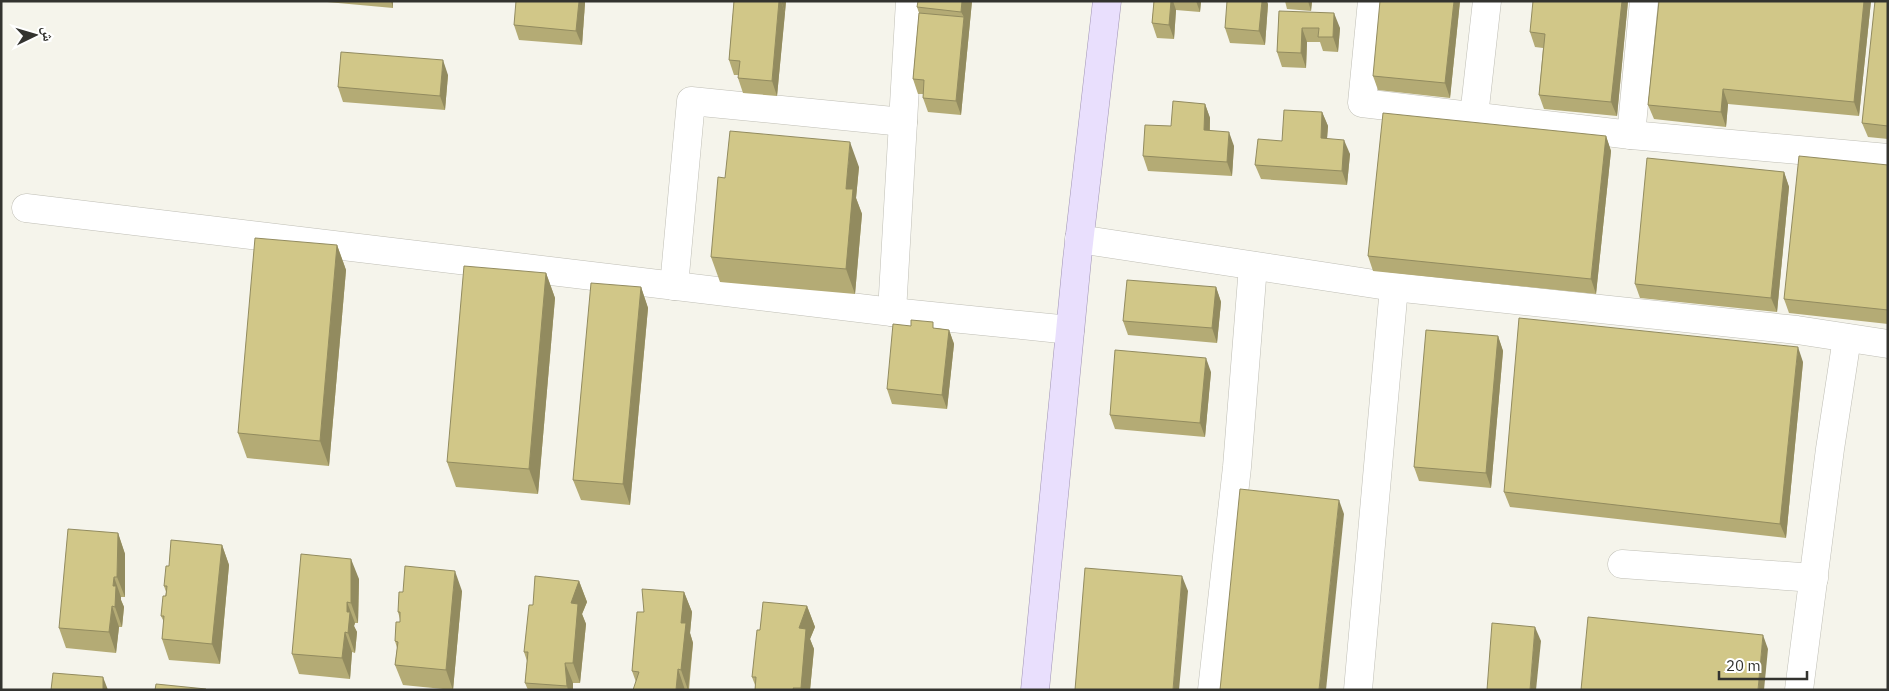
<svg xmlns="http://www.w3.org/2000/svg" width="1889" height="691" font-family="'IBM Plex Sans','Noto Naskh Arabic',sans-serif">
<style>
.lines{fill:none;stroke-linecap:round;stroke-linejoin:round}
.minor-casing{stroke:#bfbeb5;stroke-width:29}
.major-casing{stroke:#a094b4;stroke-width:29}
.minor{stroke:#fff;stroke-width:28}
.major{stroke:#e9dffd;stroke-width:28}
.wall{fill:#b4ab75}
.shaded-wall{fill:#928b5f}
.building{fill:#d1c788;stroke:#928b5f}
</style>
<rect width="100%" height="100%" fill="#f5f4eb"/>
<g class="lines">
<defs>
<g id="minor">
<polyline points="1372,1 1362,103 1631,135 1888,158"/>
<polyline points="1474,116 1487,1"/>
<polyline points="1631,135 1644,1"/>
<polyline points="26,208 892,312 1070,330"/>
<polyline points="1079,239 1394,287 1797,330 1888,344"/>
<polyline points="674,286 691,101 903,122"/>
<polyline points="892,312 910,1"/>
<polyline points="1622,564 1814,578"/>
<polyline points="1212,690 1237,467 1253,266"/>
<polyline points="1358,690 1394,287"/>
<polyline points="1799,690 1830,449 1847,338"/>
</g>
<polyline id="major" points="1035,690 1077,260 1107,1"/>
</defs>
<use href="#minor" class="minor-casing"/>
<use href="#major" class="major-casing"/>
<use href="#minor" class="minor"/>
<use href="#major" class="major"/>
</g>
<g class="wall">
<polygon points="316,1 393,1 393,8"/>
<polygon points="734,1 786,1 777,96 743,93 738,78 739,75 734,75 729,60"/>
<polygon points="972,1 961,115 928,112 923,98 923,94 918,94 913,79 919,13 917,7"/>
<polygon points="1154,1 1201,1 1200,12 1176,10 1174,39 1157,38 1152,23"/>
<polygon points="1285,1 1312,1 1311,11 1287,9"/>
<polygon points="1460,1 1450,98 1378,90 1373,76"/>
<polygon points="1628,1 1617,116 1544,109 1539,95 1543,48 1535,47 1530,32"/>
<polygon points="1659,1 1871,1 1859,116 1728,104 1726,127 1654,119 1648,105"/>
<polygon points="1888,1 1888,139 1868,137 1862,123"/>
<polygon points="585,3 582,45 519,40 514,25"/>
<polygon points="1268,4 1265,45 1230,43 1225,28"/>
<polygon points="1279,11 1340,28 1338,52 1323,51 1320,42 1307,42 1306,68 1282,67 1277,52"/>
<polygon points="448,75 445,110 343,102 338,87"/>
<polygon points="1205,104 1210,118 1210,131 1234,146 1232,176 1148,171 1143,156 1171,126"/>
<polygon points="1322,112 1328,126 1327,138 1350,154 1347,185 1261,179 1255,165 1282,141"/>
<polygon points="1606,136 1611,151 1596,294 1373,271 1368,256"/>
<polygon points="1888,165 1888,324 1789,313 1784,299"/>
<polygon points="859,167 856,198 862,214 855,294 720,282 711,257 725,178"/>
<polygon points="1784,172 1789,187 1777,312 1640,298 1635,284"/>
<polygon points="337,245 346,270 329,466 247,458 238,433"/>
<polygon points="546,273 555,298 538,494 456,487 447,462"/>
<polygon points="641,287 648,308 630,505 581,500 573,480"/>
<polygon points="1216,287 1221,302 1217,343 1128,335 1123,321"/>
<polygon points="936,328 949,330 954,344 947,409 892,404 887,389"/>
<polygon points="1498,336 1503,351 1491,488 1419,481 1414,467"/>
<polygon points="1803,362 1786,538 1510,507 1504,492"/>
<polygon points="1211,372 1205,437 1115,429 1110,415"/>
<polygon points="118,533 125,554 125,597 121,597 121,600 124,607 122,627 119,627 116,653 66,648 59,628"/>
<polygon points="222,545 229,565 220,664 169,660 162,639 164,622 161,616 166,592 164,586"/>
<polygon points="359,579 358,623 355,623 354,626 357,632 355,653 352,652 350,679 299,674 292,654"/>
<polygon points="579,581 587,602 582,614 586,624 580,683 573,683 573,690 528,690 525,683 527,661 524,652"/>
<polygon points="462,591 453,690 403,685 395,665 397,648 395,641 400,622 400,619 398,612 403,592"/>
<polygon points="684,592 692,612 690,633 693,643 689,690 636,682 632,671 644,612"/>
<polygon points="807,606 815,627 810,639 814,649 810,690 755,690 755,685 752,677 760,630"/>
</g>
<g class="shaded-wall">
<polygon points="391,1 393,1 393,8"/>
<polygon points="579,1 585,1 585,3 582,45 576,31"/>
<polygon points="779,1 781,1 785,13 777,96 772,81"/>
<polygon points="781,1 786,1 785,13"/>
<polygon points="962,1 972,1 961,115 956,101 964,17 961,12"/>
<polygon points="1171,1 1173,1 1176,10 1174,39 1169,25"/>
<polygon points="1196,1 1201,1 1200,12"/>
<polygon points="1262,1 1267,1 1268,4 1265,45 1259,31"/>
<polygon points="1308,1 1312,1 1311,11"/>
<polygon points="1454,1 1460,1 1450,98 1445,83"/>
<polygon points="1622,1 1628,1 1617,116 1611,102"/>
<polygon points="1864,1 1871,1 1859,116 1854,102"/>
<polygon points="1334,13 1340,28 1338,52 1333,37"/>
<polygon points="1302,28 1307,42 1306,68 1301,53"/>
<polygon points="443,60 448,75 445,110 440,96"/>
<polygon points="1723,89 1728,104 1726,127 1721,112"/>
<polygon points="1205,104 1210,118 1209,145 1204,130"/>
<polygon points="1322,112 1328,126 1326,152 1321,138"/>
<polygon points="1229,132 1234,146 1232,176 1227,162"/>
<polygon points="1606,136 1611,151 1596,294 1591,279"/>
<polygon points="1344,140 1350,154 1347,185 1342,171"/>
<polygon points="850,142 859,167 856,198 862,214 855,294 846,269 846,189"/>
<polygon points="1784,172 1789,187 1777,312 1771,298"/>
<polygon points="337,245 346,270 329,466 320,441"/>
<polygon points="546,273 555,298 538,494 529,469"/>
<polygon points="641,287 648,308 630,505 623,484"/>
<polygon points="1216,287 1221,302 1217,343 1212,328"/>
<polygon points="949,330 954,344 947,409 942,395"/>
<polygon points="1498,336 1503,351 1491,488 1486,473"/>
<polygon points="1798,347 1803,362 1786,538 1780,524"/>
<polygon points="1206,358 1211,372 1205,437 1200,423"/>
<polygon points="1339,500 1344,514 1326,690 1319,690"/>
<polygon points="118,533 125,554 125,597 117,577"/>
<polygon points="222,545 229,565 220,664 212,644"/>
<polygon points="351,559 359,579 358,623 351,603"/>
<polygon points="455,571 462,591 453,690 446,670"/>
<polygon points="1182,576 1188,591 1179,690 1173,690"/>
<polygon points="114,577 121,597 121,600 124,607 122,627 115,607 113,586"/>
<polygon points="579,581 587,602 582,614 586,624 580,683 573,663 571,603"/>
<polygon points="684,592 692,612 690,633 693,643 688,690 681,670 681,623"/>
<polygon points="347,602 355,623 354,626 357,632 355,653 348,633 347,612"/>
<polygon points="112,606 119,627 116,653 109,632"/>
<polygon points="807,606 815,627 810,639 814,649 810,690 801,690 799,628"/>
<polygon points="1535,627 1541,641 1536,690 1530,690"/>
<polygon points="345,632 352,652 350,679 342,658"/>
<polygon points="1763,635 1768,649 1764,690 1758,690"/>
<polygon points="565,663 573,683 573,690 568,690 567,686"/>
<polygon points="678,669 685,690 676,690"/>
<polygon points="103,677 108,690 103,690"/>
</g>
<g class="building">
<polygon points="516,1 579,1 576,31 514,25"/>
<polygon points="734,1 779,1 772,81 738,78 740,61 729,60"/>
<polygon points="918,1 962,1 961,12 917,7"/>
<polygon points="1154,1 1171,1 1169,25 1152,23"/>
<polygon points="1227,1 1262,1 1259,31 1225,28"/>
<polygon points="1380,1 1454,1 1445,83 1373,76"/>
<polygon points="1533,1 1622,1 1611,102 1539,95 1545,34 1530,32"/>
<polygon points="1659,1 1864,1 1854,102 1723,89 1721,112 1648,105"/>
<polygon points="1875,1 1888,1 1888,126 1862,123"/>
<polygon points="1279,11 1334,13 1333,37 1318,37 1319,28 1302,28 1301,53 1277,52"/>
<polygon points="919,13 964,17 956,101 923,98 924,80 913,79"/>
<polygon points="341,52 443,60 440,96 338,87"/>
<polygon points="1173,101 1205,104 1204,130 1229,132 1227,162 1143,156 1145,125 1171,126"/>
<polygon points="1284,110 1322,112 1321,138 1344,140 1342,171 1255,165 1258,139 1282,141"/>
<polygon points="1383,113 1606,136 1591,279 1368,256"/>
<polygon points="730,131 850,142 846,189 853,189 846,269 711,257 718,177 725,178"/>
<polygon points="1799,156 1888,165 1888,310 1784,299"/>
<polygon points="1647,158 1784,172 1771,298 1635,284"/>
<polygon points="255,238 337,245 320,441 238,433"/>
<polygon points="464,266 546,273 529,469 447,462"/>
<polygon points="1127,280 1216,287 1212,328 1123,321"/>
<polygon points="591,283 641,287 623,484 573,480"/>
<polygon points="1519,318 1798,347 1780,524 1504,492"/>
<polygon points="911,320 933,322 933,328 949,330 942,395 887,389 893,324 911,326"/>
<polygon points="1426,330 1498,336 1486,473 1414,467"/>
<polygon points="1115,350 1206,358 1200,423 1110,415"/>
<polygon points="1240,489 1339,500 1319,690 1220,690"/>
<polygon points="68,529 118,533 117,577 114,577 113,586 116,586 115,607 112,606 109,632 59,628"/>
<polygon points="171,540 222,545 212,644 162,639 164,616 161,616 163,596 166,596 167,586 164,586 166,566 169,566"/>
<polygon points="301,554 351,559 351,603 347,602 347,612 350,612 348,633 345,632 342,658 292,654"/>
<polygon points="405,566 455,571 446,670 395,665 398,642 395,641 396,622 400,622 400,612 398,612 399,592 403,592"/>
<polygon points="1085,568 1182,576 1173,690 1075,690"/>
<polygon points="535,576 579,581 571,603 578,604 573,663 565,663 567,686 525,683 528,652 524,652 529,605 533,605"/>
<polygon points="642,589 684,592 681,623 686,623 681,670 678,669 676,690 633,690 639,672 632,671 637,612 644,612"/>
<polygon points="763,602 807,606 799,628 806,629 801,688 793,688 794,690 755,690 756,677 752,677 757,630 760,630"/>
<polygon points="1588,617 1763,635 1758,690 1581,690"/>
<polygon points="1492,623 1535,627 1530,690 1487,690"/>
<polygon points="53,673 103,677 103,690 51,690"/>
<polygon points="156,684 206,689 206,690 155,690"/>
</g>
<rect width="1889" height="691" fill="none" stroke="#33332f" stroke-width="5"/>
<g transform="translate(35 35) rotate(85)" stroke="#ffffff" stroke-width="4" paint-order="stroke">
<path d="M0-4L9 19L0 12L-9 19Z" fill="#33332f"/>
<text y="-8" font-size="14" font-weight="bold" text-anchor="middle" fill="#33332f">ش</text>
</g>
<path d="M1719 671v8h88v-8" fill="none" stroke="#33332f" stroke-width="2.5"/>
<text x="1726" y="671" font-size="15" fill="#33332f" stroke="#ffffff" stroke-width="4" paint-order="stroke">20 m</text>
</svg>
